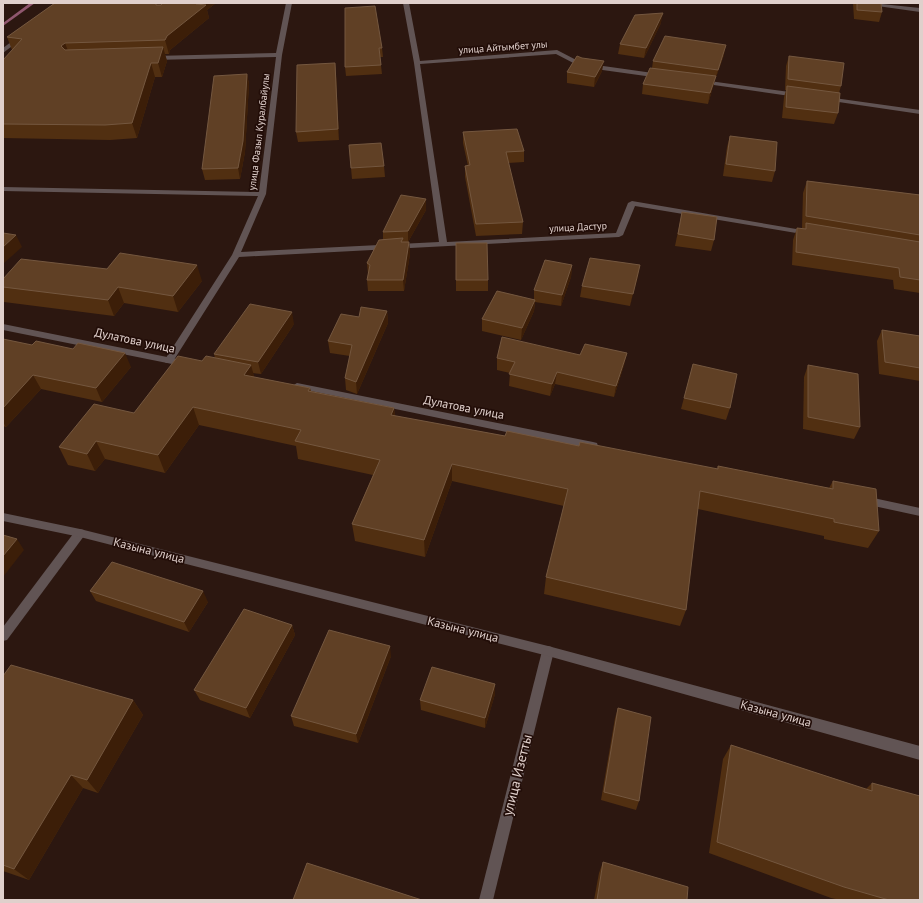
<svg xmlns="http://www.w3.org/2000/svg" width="923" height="903" font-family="'PT Sans',sans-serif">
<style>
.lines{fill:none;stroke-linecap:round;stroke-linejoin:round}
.stream{fill:#90576e;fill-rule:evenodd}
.minor{fill:#615454;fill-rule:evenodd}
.tertiary{fill:#615454;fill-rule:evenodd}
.wall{fill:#512f11}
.shaded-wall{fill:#3c1e08}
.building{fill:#604025;stroke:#74573f}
.labels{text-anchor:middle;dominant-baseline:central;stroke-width:3.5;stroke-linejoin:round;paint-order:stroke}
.far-street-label{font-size:10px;fill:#e0d0cc;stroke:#220d08}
.street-label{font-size:12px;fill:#e0d0cc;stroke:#220d08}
.near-street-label{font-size:14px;fill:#e0d0cc;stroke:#220d08}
</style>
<rect width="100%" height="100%" fill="#2c1710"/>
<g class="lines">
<polygon class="stream" points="30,3 35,3 3,26 3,23"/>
<g class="minor">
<polygon points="286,3 292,3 282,55 266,194 241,252 439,242 414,63 403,3 409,3 420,61 557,50 582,63 660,74 663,76 660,78 581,67 556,54 420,64 447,242 616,233 628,203 632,201 808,231 812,233 808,235 635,206 623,235 619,237 239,257 172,363 166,363 164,361 232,255 258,196 3,191 3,187 259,192 276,57 154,60 151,58 154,56 276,53"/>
<polygon points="856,3 872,3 920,8 920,12"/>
<polygon points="19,36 24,37 3,53 3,48"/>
<polygon points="702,80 797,93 800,95 797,97 700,83 700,81"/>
<polygon points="827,97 920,110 920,114 825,100 824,99"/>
<polygon points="80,529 84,530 85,533 84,536 7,640 3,641 3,627 76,530"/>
<polygon points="548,646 552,647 554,651 493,900 479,900 542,651 544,647"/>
</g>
<g class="tertiary">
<polygon points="3,324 187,361 192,364 187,367 3,330"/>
<polygon points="297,383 593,442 597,443 598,446 597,449 593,450 294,388 292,386"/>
<polygon points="864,496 920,508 920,516 860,503 859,500 860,497"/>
<polygon points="3,513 80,529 548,646 920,746 920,760 548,656 80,537 3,521"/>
</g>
</g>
<g class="wall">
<polygon points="55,3 216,3 207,10 209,18 170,50 169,54 165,54 167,61 162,77 155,77 137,138 110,140 3,138 3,60 12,50 7,37"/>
<polygon points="853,3 881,3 882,12 879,22 854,19"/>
<polygon points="345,8 382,48 383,57 380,57 382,74 346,76 345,67"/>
<polygon points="661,23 644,58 618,54 620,44"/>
<polygon points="724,55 715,80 708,104 642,94 643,84 652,68 653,61"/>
<polygon points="789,56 841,86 839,93 838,113 834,124 782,118 784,97 786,90 785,90 786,66"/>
<polygon points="335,63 336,74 339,140 298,142 296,132"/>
<polygon points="602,71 594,87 567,83 567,72"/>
<polygon points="247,74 249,84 245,152 240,179 205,180 202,169"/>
<polygon points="463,132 524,151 524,162 508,163 523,222 522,234 476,236 465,177 465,166 468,166 463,143"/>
<polygon points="730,136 775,171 772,182 723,176 727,147"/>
<polygon points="384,166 385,177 352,179 351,168"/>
<polygon points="807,181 920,195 920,293 894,289 893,280 792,265 793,240 797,228 802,228 803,193"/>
<polygon points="426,199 426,210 408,242 403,242 409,242 410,254 404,291 368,291 367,280 368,274 367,263 383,239 383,232"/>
<polygon points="682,212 714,240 711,251 675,246"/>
<polygon points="456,243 488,280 488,291 456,291"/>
<polygon points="572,265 571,277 561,306 535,302 534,311 521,340 482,331 482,319 534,299 534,290"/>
<polygon points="640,265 630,306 580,297 582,286"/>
<polygon points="3,279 202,281 178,312 124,303 114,316 4,302 3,301"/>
<polygon points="387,311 388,323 357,394 346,390 345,378 350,356 330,353 328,341 359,317"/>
<polygon points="294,324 261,374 253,373 254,377 310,388 311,391 394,408 395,416 505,436 579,446 717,469 718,466 829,488 833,481 879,531 868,548 824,539 824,536 698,509 686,610 680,626 544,594 546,577 564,506 452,481 425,557 355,541 352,524 373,475 298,459 296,446 199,425 165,473 105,459 95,471 68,465 59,447 134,413 202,361 215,358 214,354"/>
<polygon points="882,330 920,336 920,381 879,374 877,341"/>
<polygon points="3,339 131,367 102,402 41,389 6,427 3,426"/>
<polygon points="627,353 624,365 614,397 555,384 550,396 509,386 510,373 497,370 497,358"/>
<polygon points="693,364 730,408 726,420 681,409"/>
<polygon points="808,365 860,427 854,439 803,429 804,377"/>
<polygon points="90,591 208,602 189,632 96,601"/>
<polygon points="292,625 295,635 250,718 200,700 194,690"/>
<polygon points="391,656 358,743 294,726 291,716"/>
<polygon points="3,676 133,700 143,715 98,793 83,788 29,880 3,871"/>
<polygon points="495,684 495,694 485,728 421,710 420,700"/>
<polygon points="618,708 639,801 636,810 601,800 615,718"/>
<polygon points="731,745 866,789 872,783 920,900 840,900 831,898 709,853 723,759"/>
<polygon points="603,862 687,900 594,900 599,873"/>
</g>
<g class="shaded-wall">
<polygon points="156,3 170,3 159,14 156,5"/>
<polygon points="197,3 216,3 207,10 209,18 170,50 169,54 165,40 167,36"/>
<polygon points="663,13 661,23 644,58 646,48"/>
<polygon points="65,43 70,56 61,46"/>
<polygon points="726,45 724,55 715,80 718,70"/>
<polygon points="163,47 167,61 162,77 158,63"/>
<polygon points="604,61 602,71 594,87 595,77"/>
<polygon points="151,63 155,77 137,138 132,123"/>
<polygon points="335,63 336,74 339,140 338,129"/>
<polygon points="247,74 249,84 245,152 240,179 238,168"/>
<polygon points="716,76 713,87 708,104 710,93"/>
<polygon points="426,199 426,210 408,242 408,231"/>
<polygon points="16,235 22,247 3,264 3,247"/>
<polygon points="409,242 410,254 404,291 403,280"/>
<polygon points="197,265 202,281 178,312 173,296"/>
<polygon points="572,265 571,277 561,306 562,295"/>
<polygon points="640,265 638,277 630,306 633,294"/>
<polygon points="118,287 124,303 114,316 108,300"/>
<polygon points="535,300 534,311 521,340 522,328"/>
<polygon points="387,311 388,323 357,394 356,382"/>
<polygon points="292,312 294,324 261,374 258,362"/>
<polygon points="125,353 131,367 102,402 96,388"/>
<polygon points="627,353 624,365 614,397 616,386"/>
<polygon points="251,365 256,383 244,375"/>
<polygon points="557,372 555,384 550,396 552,384"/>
<polygon points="33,375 41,389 6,427 3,422 3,408"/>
<polygon points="193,407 199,425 165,473 158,455"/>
<polygon points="394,408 396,426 391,415"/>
<polygon points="96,441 105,459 95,471 87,454"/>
<polygon points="452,464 452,481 425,557 424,540"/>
<polygon points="17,539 24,550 3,577 3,556"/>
<polygon points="203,591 208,602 189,632 184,622"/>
<polygon points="292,625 295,635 250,718 246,708"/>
<polygon points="390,646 391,656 358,743 356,734"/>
<polygon points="495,684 495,694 485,728 485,718"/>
<polygon points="133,700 143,715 98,793 87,780"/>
<polygon points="71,775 83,788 29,880 14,869"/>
</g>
<g class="building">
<polygon points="55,3 156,3 156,5 161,5 163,3 197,3 196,4 206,5 167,36 165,40 65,43 61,46 65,50 163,47 158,63 151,63 132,123 105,125 3,124 3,60 22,39 7,37"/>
<polygon points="857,3 881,3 882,12 857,10"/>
<polygon points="375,6 382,48 379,48 381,65 345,67 345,8"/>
<polygon points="663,13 646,48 620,44 635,15"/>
<polygon points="665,36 726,45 718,70 653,61"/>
<polygon points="577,56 582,58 604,61 595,77 567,72"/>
<polygon points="789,56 844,63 841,86 788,79"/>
<polygon points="335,63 338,129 296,132 297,65"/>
<polygon points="650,68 716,76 710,93 643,84"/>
<polygon points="247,74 243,141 238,168 202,169 214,76"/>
<polygon points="787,86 840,93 838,113 786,107"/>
<polygon points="517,129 524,151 506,152 523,222 476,224 465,166 470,165 463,132"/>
<polygon points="730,136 777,142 775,171 726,164"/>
<polygon points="381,143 384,166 351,168 349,145"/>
<polygon points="807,181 920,195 920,235 806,216"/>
<polygon points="401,195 426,199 408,231 383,232"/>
<polygon points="682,212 717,217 714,240 678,234"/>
<polygon points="806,223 920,242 920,280 900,277 899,268 796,252 797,228 806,229"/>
<polygon points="3,233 16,235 3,247"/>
<polygon points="403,238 401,242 409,242 403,280 367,280 370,265 367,263 379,240"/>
<polygon points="456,243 487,243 488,280 456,280"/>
<polygon points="120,253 197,265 173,296 118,287 108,300 3,287 3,279 21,259 107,269"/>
<polygon points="590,258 640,265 633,294 582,286"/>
<polygon points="545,260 572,265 562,295 534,290"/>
<polygon points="497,291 535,300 522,328 482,319"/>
<polygon points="250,304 292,312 258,362 214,354"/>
<polygon points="361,307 387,311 356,382 345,378 352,345 328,341 341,314 359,317"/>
<polygon points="882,330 920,336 920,368 885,362"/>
<polygon points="502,337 580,355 585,344 627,353 616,386 557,372 552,384 509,374 515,362 497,358"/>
<polygon points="3,339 32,345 36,341 73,349 78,343 125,353 96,388 33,375 3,408"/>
<polygon points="178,356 202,361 206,356 251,365 244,375 310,388 308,391 394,408 391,415 505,436 507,431 579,446 580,442 718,469 718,466 833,489 833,481 876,489 879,531 834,522 834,519 700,491 686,610 546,577 568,489 452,464 424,540 352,524 380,460 295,441 301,430 193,407 158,455 96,441 87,454 59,447 94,404 134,413"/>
<polygon points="693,364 737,374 730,408 684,398"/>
<polygon points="808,365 858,374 860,427 808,417"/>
<polygon points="3,535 17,539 3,556"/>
<polygon points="112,562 203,591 184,622 90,591"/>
<polygon points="244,609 292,625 246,708 194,690"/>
<polygon points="329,630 390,646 356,734 291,716"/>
<polygon points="11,665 133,700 87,780 71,775 14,869 3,865 3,676"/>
<polygon points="432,667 495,684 485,718 420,700"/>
<polygon points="618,708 651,717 639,801 604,792"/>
<polygon points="731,745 872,791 872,783 920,796 920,900 889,900 844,887 717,842"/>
<polygon points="603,862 688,887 687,900 597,900"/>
<polygon points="307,863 422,900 293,900"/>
</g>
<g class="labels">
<g class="far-street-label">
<text transform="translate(503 47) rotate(-4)">улица Айтымбет улы</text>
<text transform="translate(259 132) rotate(-83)">улица Фазыл Куралбайулы</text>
<text transform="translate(578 227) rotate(-3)">улица Дастур</text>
</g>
<g class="street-label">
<text transform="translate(135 340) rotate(12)">Дулатова улица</text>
<text transform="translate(464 407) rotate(11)">Дулатова улица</text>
<text transform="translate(149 550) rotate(14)">Казына улица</text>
<text transform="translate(463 629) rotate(14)">Казына улица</text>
<text transform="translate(776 713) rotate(15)">Казына улица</text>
</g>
<g class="near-street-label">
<text transform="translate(517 775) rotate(-76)">улица Изетты</text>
</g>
</g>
<rect width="923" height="903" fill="none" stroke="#e0d0cc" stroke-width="8"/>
</svg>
